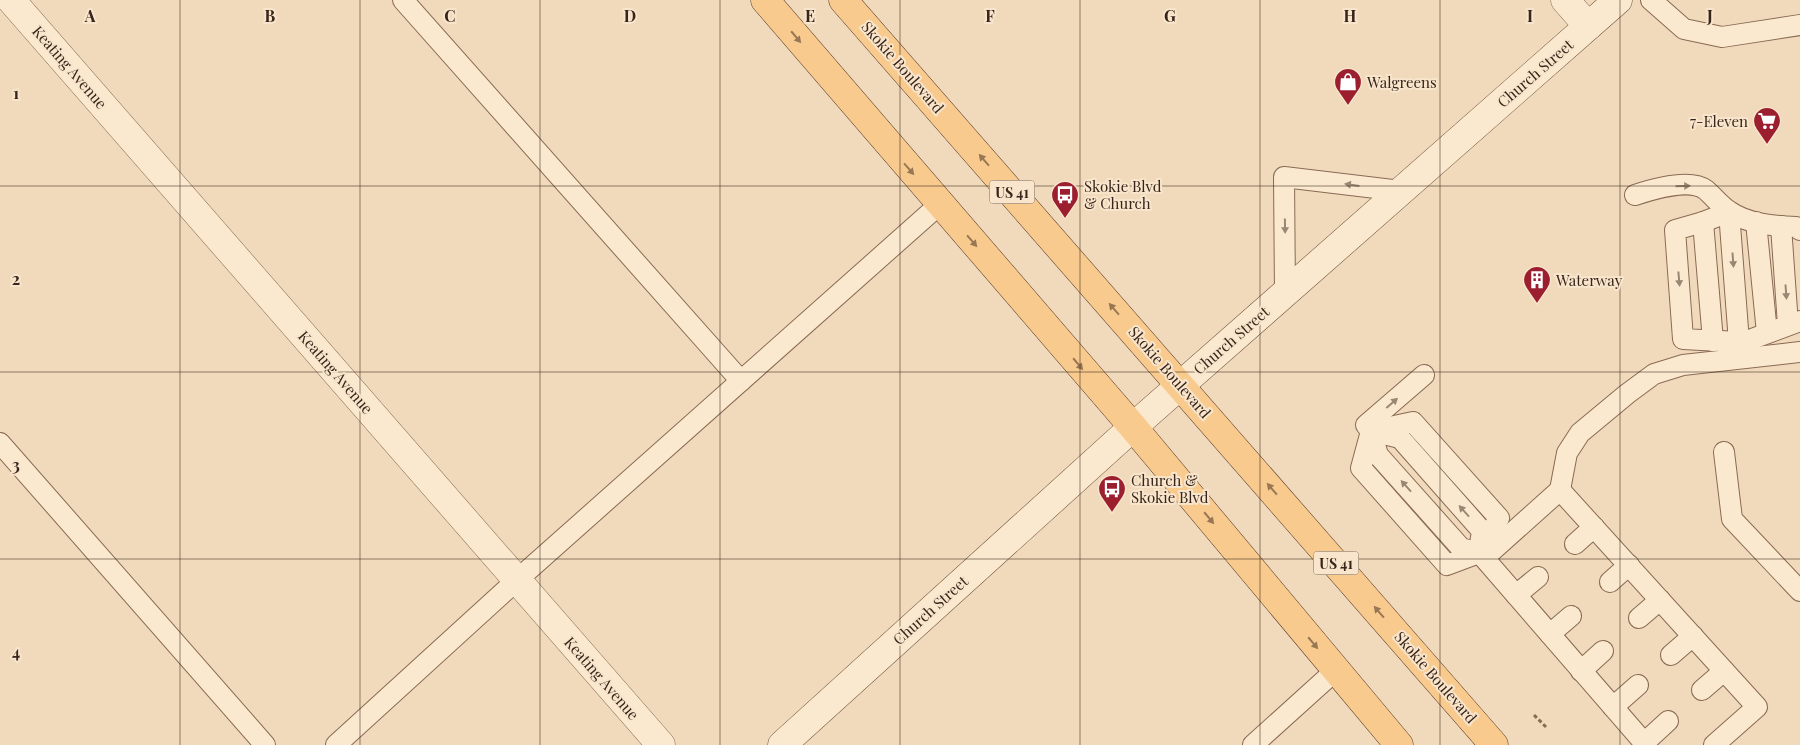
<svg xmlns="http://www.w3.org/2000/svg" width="1800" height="745" font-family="'Playfair Display',serif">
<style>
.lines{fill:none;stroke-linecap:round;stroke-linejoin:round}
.lane-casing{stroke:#896a54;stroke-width:22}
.street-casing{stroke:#896a54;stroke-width:29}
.secondary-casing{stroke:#6b4b37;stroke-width:29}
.primary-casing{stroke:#563829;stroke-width:29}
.path{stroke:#896a54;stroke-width:3;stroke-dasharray:4 2.5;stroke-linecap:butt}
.lane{stroke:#fbe9cf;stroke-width:20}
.street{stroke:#fbe9cf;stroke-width:28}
.secondary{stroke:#fbe9cf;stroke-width:28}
.primary{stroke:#f8ca8e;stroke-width:28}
.oneway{fill:#987754}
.oneway2{fill:#998674}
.grid{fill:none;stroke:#37241a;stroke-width:1;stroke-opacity:0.55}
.labels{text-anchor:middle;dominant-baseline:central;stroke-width:4;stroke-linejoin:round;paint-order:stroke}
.shield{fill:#f8e5cb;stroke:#715e4f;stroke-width:1}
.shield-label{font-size:14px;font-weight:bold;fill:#37241a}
.street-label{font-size:15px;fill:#37241a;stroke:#f8e5cb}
.poi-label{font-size:15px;fill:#37241a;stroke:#f8e5cb;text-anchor:start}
.grid-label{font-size:16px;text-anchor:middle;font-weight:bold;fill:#37241a;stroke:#f8e5cb;stroke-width:4;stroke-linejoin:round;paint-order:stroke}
</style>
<rect width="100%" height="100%" fill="#f1dabb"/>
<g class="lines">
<defs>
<g id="lane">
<polyline points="403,0 741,381"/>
<polyline points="1651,0 1684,29 1722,37 1800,25"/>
<path d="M1635,195C1653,189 1690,178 1706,190C1714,197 1721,206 1729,211C1747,224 1774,226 1796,227L1800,230"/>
<polyline points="1703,222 1713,341"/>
<polyline points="1756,222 1767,333"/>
<polyline points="1781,226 1788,325"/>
<polyline points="1285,293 1284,177 1401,191"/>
<polyline points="1739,342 1729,212 1703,222 1675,230 1683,339 1739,342 1744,342 1800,321"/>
<polyline points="1424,375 1366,425 1371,431 1400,438 1482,531 1479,551"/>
<polygon points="1413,422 1499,518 1479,553 1447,565 1361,468 1371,431"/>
<polyline points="1371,431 1378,455 1461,548 1479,553 1482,556"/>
<polyline points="0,443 265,745"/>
<polyline points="1724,452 1732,519 1800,591"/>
<polyline points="1560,490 1567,453 1580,433 1627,394 1654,374 1683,365 1800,352"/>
<polyline points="1575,544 1594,527"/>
<polyline points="1610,582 1629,565"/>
<polyline points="1516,595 1538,577"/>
<polyline points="1639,618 1660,600"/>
<polyline points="1550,634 1571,616"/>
<polyline points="1671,655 1693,636"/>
<polyline points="1581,671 1603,651"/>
<polyline points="1702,690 1724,671"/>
<polyline points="1613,707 1638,685"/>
<polyline points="1644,743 1668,721"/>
<polyline points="336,745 517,580 940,204"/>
<polyline points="1253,745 1336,670"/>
<polyline points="1646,745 1484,558 1560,490 1757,707 1714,745"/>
</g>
<g id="street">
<polyline points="11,0 661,745"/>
<polyline points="1565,0 1588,26"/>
</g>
<polyline id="secondary" points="782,745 1133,427 1618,0"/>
<g id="primary">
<polyline points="765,0 1133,427 1399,745"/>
<polyline points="843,0 1494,745"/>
</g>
</defs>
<use href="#lane" class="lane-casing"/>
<use href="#street" class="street-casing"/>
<use href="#secondary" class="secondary-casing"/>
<use href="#primary" class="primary-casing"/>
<polyline class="path" points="1534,715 1547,728"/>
<use href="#lane" class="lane"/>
<use href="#street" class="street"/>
<use href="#secondary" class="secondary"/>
<use href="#primary" class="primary"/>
</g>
<defs><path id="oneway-solid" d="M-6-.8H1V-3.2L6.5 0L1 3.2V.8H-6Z" transform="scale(1.25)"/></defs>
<g class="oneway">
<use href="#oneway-solid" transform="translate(796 37) rotate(50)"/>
<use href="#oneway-solid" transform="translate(984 160) rotate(-131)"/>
<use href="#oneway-solid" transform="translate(909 169) rotate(49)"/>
<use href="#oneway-solid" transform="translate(972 241) rotate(49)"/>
<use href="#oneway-solid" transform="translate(1114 309) rotate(-131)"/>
<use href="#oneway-solid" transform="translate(1078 364) rotate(50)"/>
<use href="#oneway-solid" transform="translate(1272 489) rotate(-131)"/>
<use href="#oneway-solid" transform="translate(1209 518) rotate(50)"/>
<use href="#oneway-solid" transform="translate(1379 612) rotate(-131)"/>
<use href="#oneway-solid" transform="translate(1313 643) rotate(50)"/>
</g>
<g class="oneway2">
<use href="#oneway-solid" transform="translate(1352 185) rotate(-172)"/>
<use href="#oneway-solid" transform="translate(1683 186) rotate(-1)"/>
<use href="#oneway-solid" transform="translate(1285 226) rotate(89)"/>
<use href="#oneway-solid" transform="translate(1733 260) rotate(86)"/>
<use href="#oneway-solid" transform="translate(1679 279) rotate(85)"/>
<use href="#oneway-solid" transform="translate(1786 292) rotate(86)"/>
<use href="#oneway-solid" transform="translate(1392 403) rotate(-41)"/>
<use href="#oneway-solid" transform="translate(1406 486) rotate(-132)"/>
<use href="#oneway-solid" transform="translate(1464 511) rotate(-132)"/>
</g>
<path class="grid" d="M180,0V745M360,0V745M540,0V745M720,0V745M900,0V745M1080,0V745M1260,0V745M1440,0V745M1620,0V745M0,186H1800M0,372H1800M0,559H1800"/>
<defs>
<symbol id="shop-pin" viewBox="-11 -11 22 30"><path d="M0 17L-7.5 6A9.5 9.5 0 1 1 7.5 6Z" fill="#9c1f30" stroke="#f8e5cb"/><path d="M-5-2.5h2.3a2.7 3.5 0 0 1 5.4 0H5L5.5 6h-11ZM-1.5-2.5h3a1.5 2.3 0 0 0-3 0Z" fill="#fff"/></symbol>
<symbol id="supermarket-pin" viewBox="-11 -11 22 30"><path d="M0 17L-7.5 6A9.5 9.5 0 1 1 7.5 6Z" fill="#9c1f30" stroke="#f8e5cb"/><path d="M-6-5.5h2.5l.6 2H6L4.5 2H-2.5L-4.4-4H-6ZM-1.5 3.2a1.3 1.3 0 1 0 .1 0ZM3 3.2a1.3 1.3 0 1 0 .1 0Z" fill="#fff"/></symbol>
<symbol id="bus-pin" viewBox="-11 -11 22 30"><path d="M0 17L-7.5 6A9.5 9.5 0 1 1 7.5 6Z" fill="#9c1f30" stroke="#f8e5cb"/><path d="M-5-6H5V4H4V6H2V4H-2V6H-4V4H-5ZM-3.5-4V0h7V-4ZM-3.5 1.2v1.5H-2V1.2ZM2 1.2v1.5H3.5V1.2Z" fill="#fff"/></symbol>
<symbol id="building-pin" viewBox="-11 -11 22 30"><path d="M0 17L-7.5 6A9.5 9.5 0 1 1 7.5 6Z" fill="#9c1f30" stroke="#f8e5cb"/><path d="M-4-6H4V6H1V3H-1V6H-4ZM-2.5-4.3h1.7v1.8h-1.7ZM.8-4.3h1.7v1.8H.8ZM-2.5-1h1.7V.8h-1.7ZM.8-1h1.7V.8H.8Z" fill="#fff"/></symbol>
</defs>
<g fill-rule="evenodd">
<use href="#shop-pin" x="1332" y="66" width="32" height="43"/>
<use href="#supermarket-pin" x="1751" y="105" width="32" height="43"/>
<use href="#bus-pin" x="1049" y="179" width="32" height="43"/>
<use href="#building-pin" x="1521" y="264" width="32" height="43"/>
<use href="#bus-pin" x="1096" y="473" width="32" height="43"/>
</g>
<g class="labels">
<g class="shield">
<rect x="989.5" y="180.5" width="45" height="23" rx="4"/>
<rect x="1313.5" y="551.5" width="45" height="23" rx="4"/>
</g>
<g class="shield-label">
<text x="1012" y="192">US 41</text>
<text x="1336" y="563">US 41</text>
</g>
<g class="street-label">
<text transform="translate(70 67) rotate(49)">Keating Avenue</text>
<text transform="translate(903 67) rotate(49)">Skokie Boulevard</text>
<text transform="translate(1535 73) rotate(-41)">Church Street</text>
<text transform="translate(1231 340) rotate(-41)">Church Street</text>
<text transform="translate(336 372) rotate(49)">Keating Avenue</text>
<text transform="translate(1170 372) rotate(49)">Skokie Boulevard</text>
<text transform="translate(930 610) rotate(-42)">Church Street</text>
<text transform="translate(1436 677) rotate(49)">Skokie Boulevard</text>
<text transform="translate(602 678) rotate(49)">Keating Avenue</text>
</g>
<g class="poi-label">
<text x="1367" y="82">Walgreens</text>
<text x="1748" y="121" text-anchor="end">7-Eleven</text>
<text x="1084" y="186">Skokie Blvd<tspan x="1084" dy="17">&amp; Church</tspan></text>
<text x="1556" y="280">Waterway</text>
<text x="1131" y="480">Church &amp;<tspan x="1131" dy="17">Skokie Blvd</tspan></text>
</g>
</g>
<g class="grid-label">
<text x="90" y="22">A</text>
<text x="270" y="22">B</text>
<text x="450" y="22">C</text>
<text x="630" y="22">D</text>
<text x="810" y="22">E</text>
<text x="990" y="22">F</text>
<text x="1170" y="22">G</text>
<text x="1350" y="22">H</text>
<text x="1530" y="22">I</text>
<text x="1710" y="22">J</text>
<text x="16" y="99">1</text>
<text x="16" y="285">2</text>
<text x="16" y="471">3</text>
<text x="16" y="658">4</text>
</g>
</svg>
